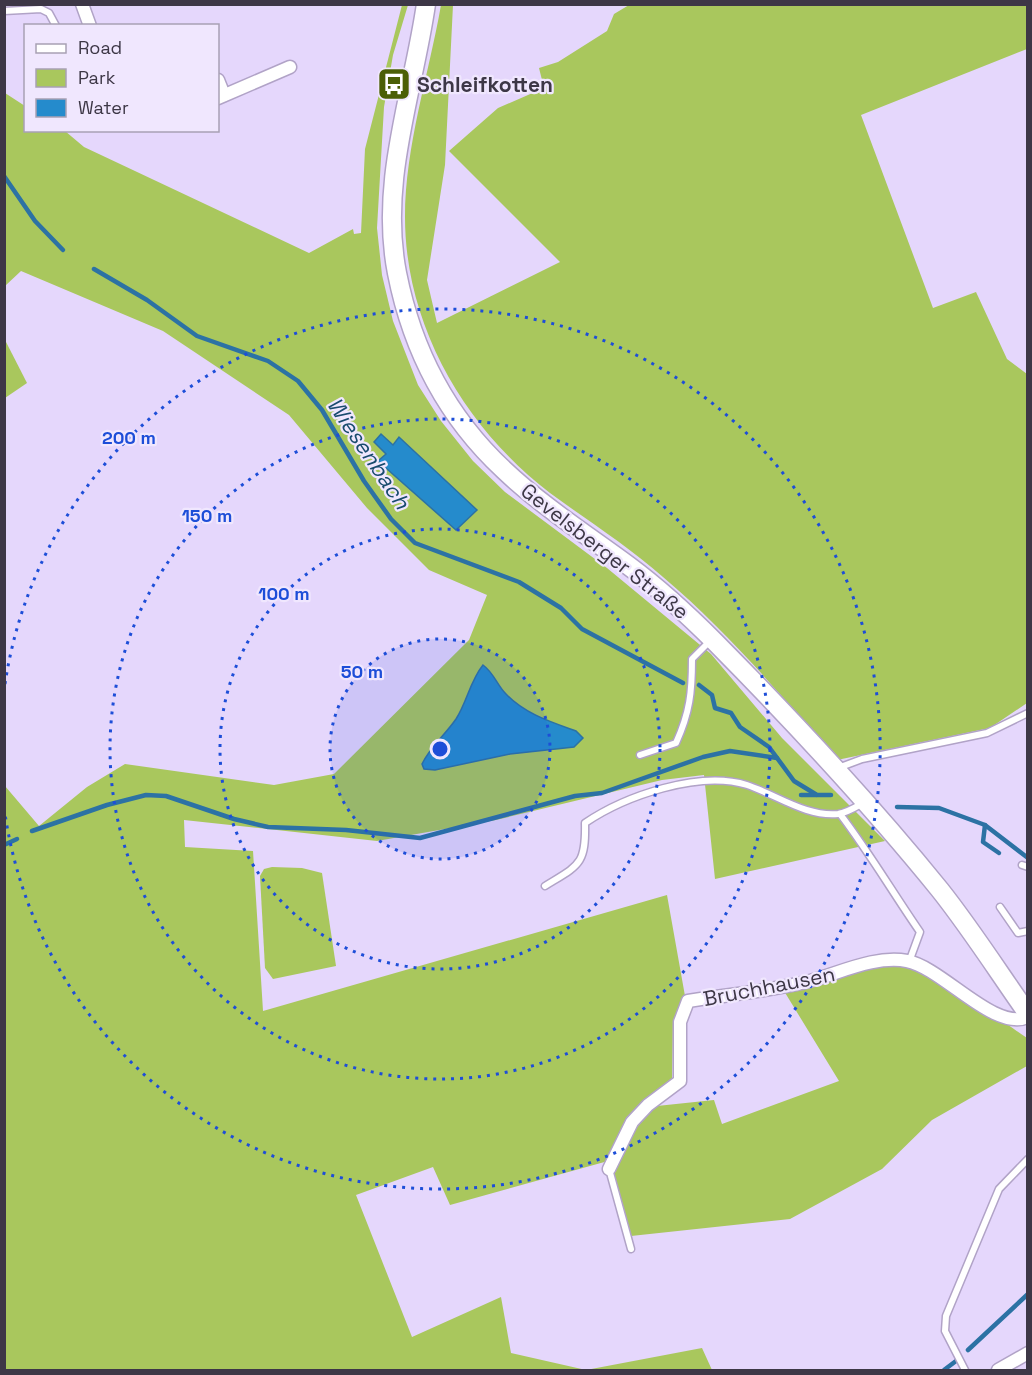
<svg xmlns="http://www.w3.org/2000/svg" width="1032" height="1375" font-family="'Space Grotesk',sans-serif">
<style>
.green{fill:#a9c75d}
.water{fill:#258bcc;stroke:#2c72a4;stroke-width:1.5}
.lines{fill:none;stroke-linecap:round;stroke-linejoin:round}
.stream{stroke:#2c72a4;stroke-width:4.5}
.lane-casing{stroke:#b1a3c7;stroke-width:9}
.street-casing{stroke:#b1a3c7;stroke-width:15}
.secondary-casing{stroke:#b1a3c7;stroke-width:21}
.lane{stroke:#fff;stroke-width:6}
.street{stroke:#fff;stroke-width:12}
.secondary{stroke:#fff;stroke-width:18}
.ring{fill:none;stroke:#1d4ed8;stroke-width:3;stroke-dasharray:3 6}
.labels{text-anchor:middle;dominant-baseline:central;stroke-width:4.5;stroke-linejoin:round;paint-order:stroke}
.poi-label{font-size:21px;font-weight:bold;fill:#3d3746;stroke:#f0e7fe;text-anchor:start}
.street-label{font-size:21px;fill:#3d3746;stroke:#f0e7fe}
.water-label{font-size:22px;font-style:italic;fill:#194b6e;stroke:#f0e7fe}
.centre{fill:#1d4ed8;stroke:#f0e7fe;stroke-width:3}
.ring-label{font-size:18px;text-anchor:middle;font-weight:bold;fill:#1d4ed8;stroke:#f0e7fe;stroke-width:4.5;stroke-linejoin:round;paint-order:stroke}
</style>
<rect width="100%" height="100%" fill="#e5d7fc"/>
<g class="green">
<path d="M402,5H408L393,55L384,107L377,228L382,275L393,321L418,385L441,421L473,461L505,492L607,568L711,654L782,738L885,841L715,879L704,775L662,780L496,820L377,841L184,820L185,847L253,851L263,1011L667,895L685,996L673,1022L672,1081L657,1106L714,1100L722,1124L839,1081L784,991C820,981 859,965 896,964C928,963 998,1019 1027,1038V1066L932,1120L882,1169L790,1219L631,1236L608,1161L450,1205L433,1167L356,1195L412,1337L501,1297L511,1353L586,1370L702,1348L712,1370H4L5,786L39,826L87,787L125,764L274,785L334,774L469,640L487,595L429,570L367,508L289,415L163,331L21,271L5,286V93L25,106L26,130L65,131L84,147L309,253L353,229L354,234L361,233L365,149Z"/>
<path d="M441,5H453L445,165L427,280L437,323L560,262L449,151L498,108L544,88L539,68L558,62L607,31L614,14L629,5H1027V49L861,115L933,308L976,292L1007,359L1027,374V703L990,728L837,760C782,696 728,632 663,577C628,546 588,521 550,493C465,428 405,326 405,217C405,146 429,74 441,5Z"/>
<polygon points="5,340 27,383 5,398 4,398"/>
<polygon points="272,867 302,868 322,873 336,966 273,979 265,968 260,876 264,869"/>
</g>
<g class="water">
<polygon points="381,434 393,445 399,437 477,510 456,530 378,461 386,454 374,442"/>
<path d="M483,665C494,673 497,685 506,694C525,714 551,722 576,731L583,738L574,747L510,754L435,770L424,769L422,764C430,747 445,735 456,719C467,702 470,681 483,665Z"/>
</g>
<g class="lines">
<g class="stream">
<polyline points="4,176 35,221 63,250"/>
<polyline points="94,269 147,300 197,336 268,361 298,381 322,410 364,481 391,519 415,543 519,582 561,608 582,629 683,683"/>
<polyline points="699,685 712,695 715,708 731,713 740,727 769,747 794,781 817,795 831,795"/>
<polyline points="801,795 816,795"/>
<polyline points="897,807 939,808 985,825 1028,858"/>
<polyline points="985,825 983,842 999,853"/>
<polyline points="32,831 107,805 146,795 166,796 234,819 268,827 346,830 420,838 575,796 602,793 703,757 730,751 777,758"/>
<polyline points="4,845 17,839"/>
<polyline points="968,1350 1028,1294"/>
<polyline points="944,1370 956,1361"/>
</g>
<defs>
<g id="lane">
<polyline points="4,11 41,9 49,13 56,26"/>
<path d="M640,755L676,743C690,712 692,692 692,659L711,640"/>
<polyline points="838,768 862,759 987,733 1028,713"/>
<path d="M840,814C869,852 893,893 920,932L909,962"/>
<polyline points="1022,865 1028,867"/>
<path d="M545,886C579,865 586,865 585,823C625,796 699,770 747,785C777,795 806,817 838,814C846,813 856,807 863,803"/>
<polyline points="1000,907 1018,933 1028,931"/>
<polyline points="609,1169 631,1249"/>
<polyline points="965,1370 945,1331 946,1316 999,1189 1028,1159"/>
</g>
<g id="street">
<polyline points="82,4 90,26"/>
<polyline points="218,80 224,95"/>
<polyline points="218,98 290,67"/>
<path d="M609,1169L632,1122L648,1105L680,1081V1022L688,1001C727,995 768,991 806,982C838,974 874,955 907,961C943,968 994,1032 1028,1017"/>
<polyline points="998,1370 1028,1353"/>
</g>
<path id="secondary" d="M426,4C413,94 379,182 397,273C412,349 447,417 504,470C542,506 587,535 629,566C660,589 688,615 715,642C791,719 872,806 940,890C971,929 999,973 1028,1014"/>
</defs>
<use href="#lane" class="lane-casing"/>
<use href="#street" class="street-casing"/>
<use href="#secondary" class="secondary-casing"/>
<use href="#lane" class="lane"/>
<use href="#street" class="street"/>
<use href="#secondary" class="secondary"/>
</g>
<circle cx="440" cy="749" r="110" fill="#1d4ed8" fill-opacity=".12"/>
<g class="ring">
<circle cx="440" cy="749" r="110"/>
<circle cx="440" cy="749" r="220"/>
<circle cx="440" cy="749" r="330"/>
<path d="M5 684A440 440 0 1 1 5 814"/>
</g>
<defs>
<symbol id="bus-square" viewBox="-11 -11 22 22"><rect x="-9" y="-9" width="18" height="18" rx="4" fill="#4b5f06" stroke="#f0e7fe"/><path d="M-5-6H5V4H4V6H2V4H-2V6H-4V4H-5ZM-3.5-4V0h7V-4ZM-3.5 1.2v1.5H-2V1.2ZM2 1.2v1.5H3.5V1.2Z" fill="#fff"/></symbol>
</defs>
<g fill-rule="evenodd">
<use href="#bus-square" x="375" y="65" width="38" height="38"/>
</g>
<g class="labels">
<g class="poi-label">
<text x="417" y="84">Schleifkotten</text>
</g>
<g class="street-label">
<text transform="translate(605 551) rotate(38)">Gevelsberger Straße</text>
<text transform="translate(769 986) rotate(-11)">Bruchhausen</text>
</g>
<g class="water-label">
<text transform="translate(369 453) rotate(56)">Wiesenbach</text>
</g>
</g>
<circle cx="440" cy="749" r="9" class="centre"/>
<g class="ring-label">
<text x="129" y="444">200 m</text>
<text x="207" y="522">150 m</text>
<text x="284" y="600">100 m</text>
<text x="362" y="678">50 m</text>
</g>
<rect width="1032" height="1375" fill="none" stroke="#3d3746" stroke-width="12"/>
<rect x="24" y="24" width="195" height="108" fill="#f0e7fe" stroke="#a8a1b4" stroke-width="1.5"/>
<rect x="36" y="44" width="30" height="9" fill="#ffffff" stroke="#a8a1b4" stroke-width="1.5"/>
<text x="78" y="54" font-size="18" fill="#3d3746">Road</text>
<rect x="36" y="69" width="30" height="18" fill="#a9c75d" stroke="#a8a1b4" stroke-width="1.5"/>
<text x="78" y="84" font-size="18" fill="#3d3746">Park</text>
<rect x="36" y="99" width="30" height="18" fill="#258bcc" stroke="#a8a1b4" stroke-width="1.5"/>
<text x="78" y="114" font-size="18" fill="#3d3746">Water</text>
</svg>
